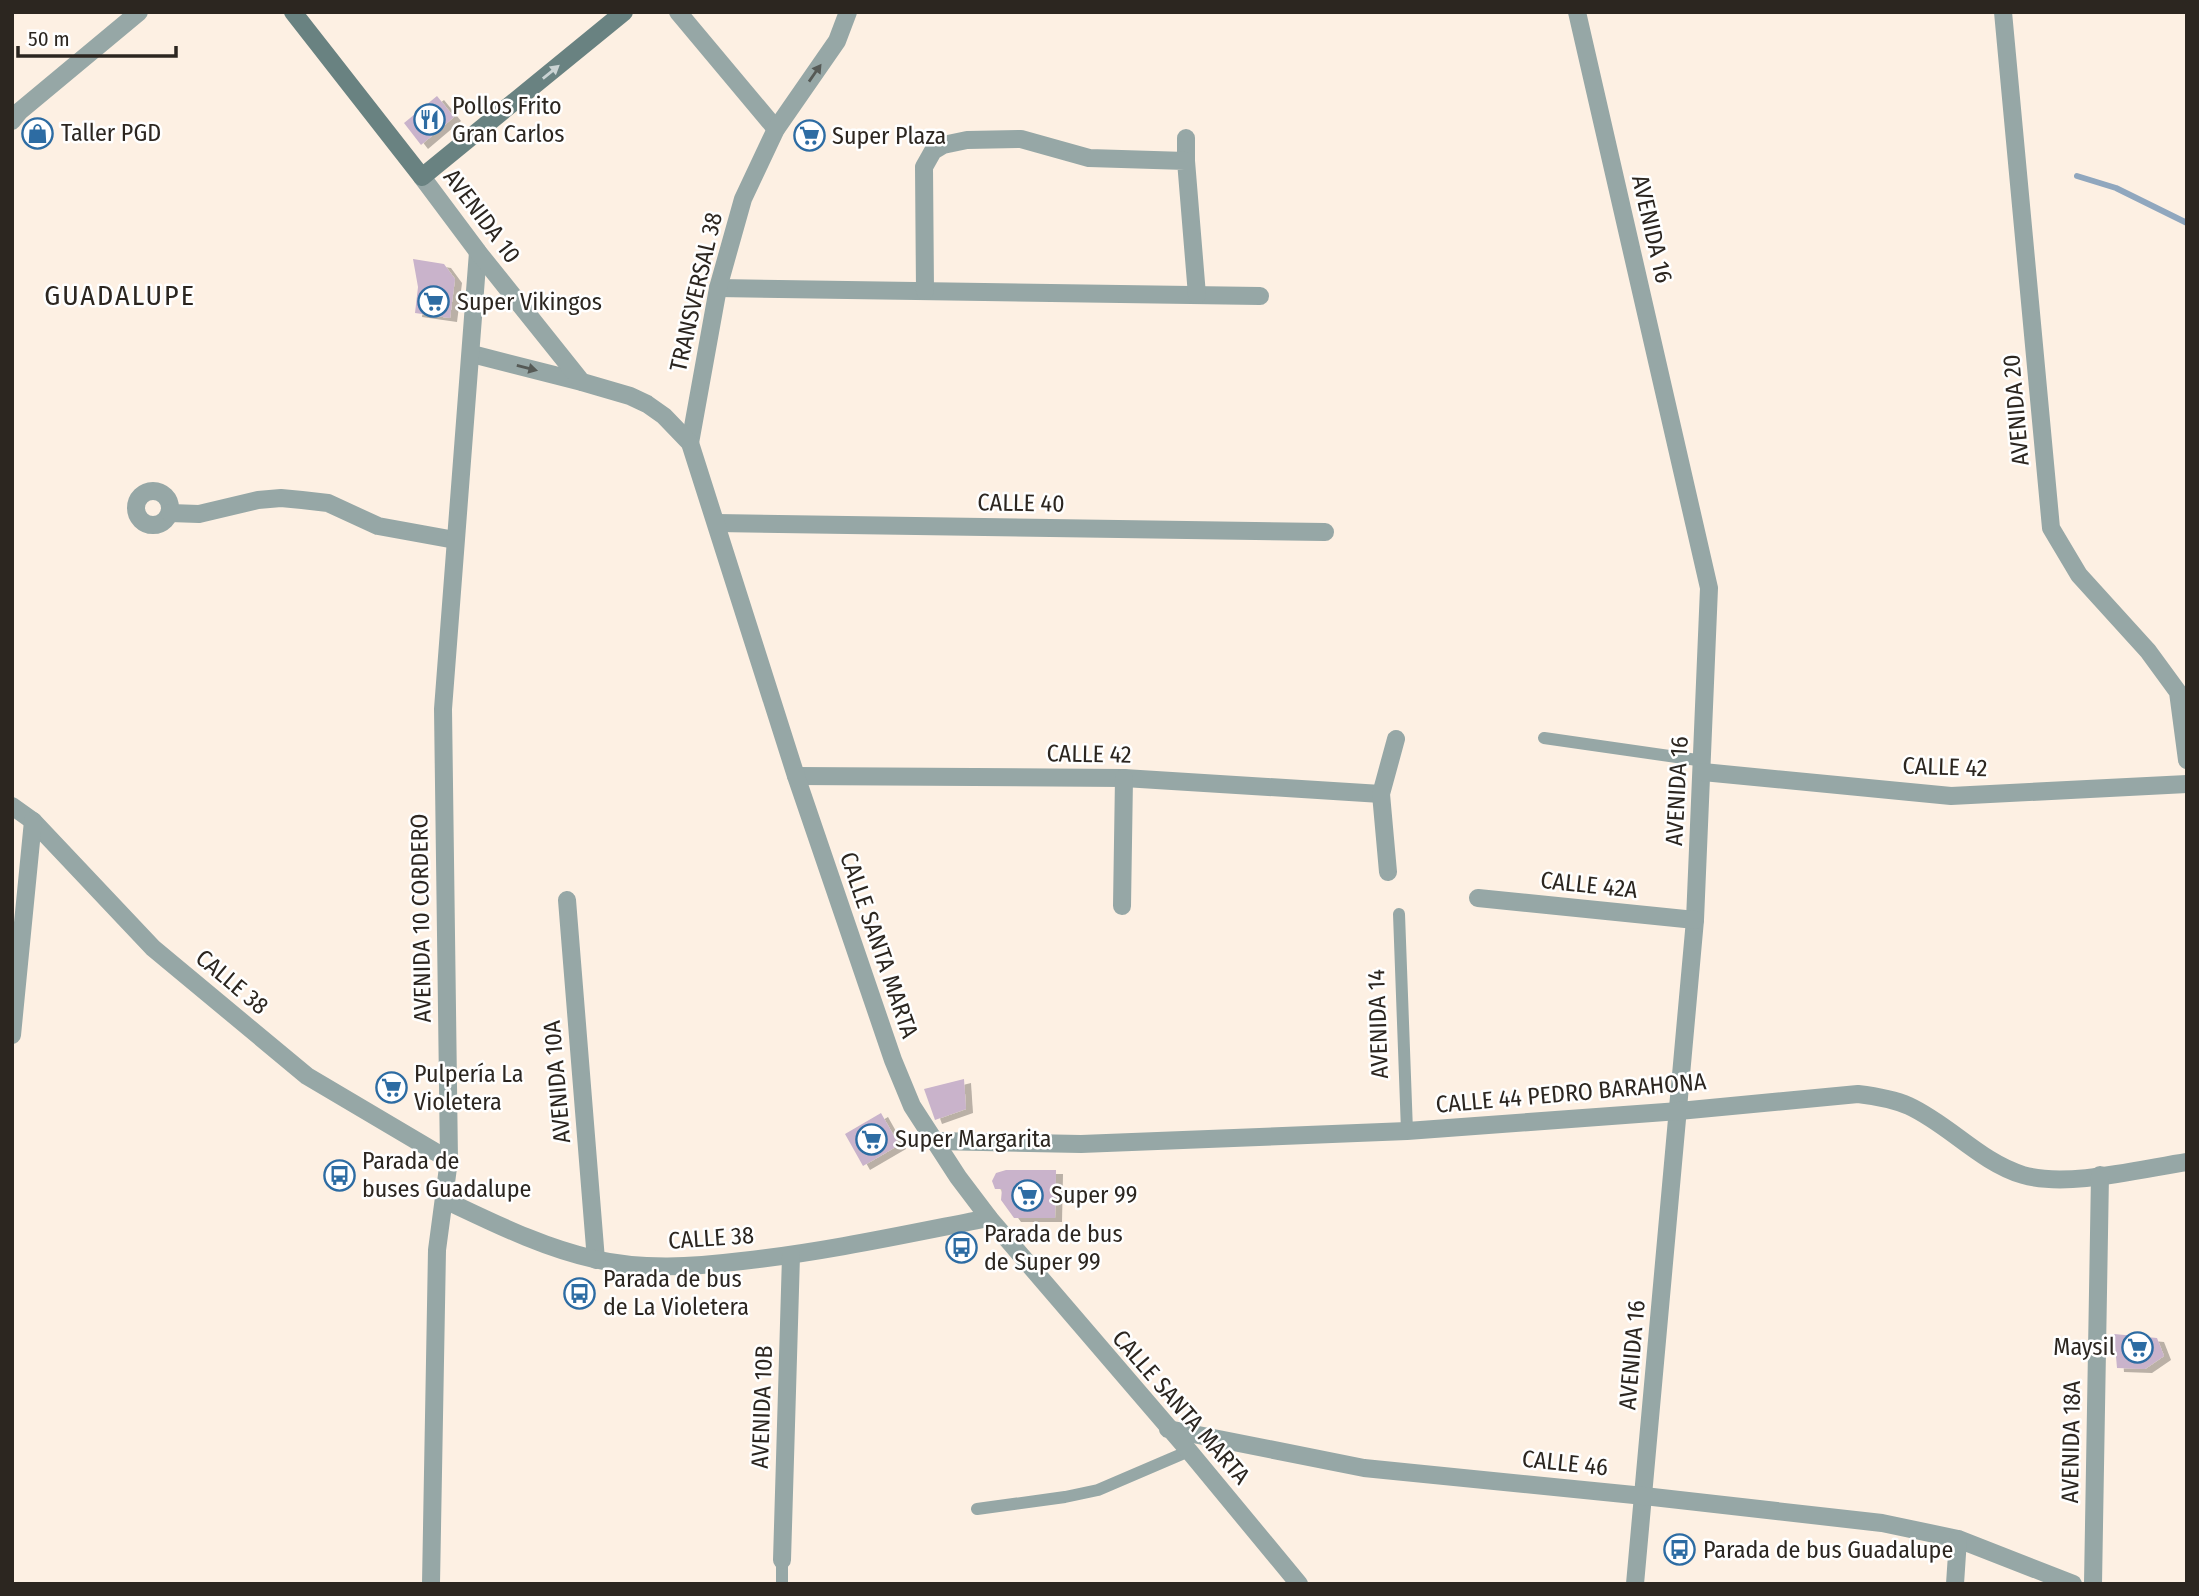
<svg xmlns="http://www.w3.org/2000/svg" width="2199" height="1596" font-family="'Fira Sans Condensed',sans-serif">
<style>
.lines{fill:none;stroke-linecap:round;stroke-linejoin:round}
.stream{stroke:#90a7be;stroke-width:6}
.building{fill:#c9b3cb;filter:url(#shadow)}
.service{stroke:#96a7a6;stroke-width:12}
.minor{stroke:#96a7a6;stroke-width:18}
.tertiary{stroke:#96a7a6;stroke-width:18}
.secondary{stroke:#698281;stroke-width:18}
.oneway{fill:#cad3d3}
.oneway2{fill:#565a56}
.labels{text-anchor:middle;dominant-baseline:central;stroke-width:5;stroke-linejoin:round;paint-order:stroke}
.poi-label{font-size:24px;fill:#2c2620;stroke:#fff;text-anchor:start}
.street-label{font-size:24px;fill:#2c2620;stroke:#fff}
.quarter-label{font-size:28px;letter-spacing:2px;fill:#2c2620;stroke:#fff}
</style>
<defs>
<filter id="shadow"><feDropShadow dx="7" dy="4" stdDeviation="0" flood-color="#0004"/></filter>
</defs>
<rect width="100%" height="100%" fill="#fdf0e3"/>
<g class="lines">
<polyline class="stream" points="2077,176 2116,188 2187,223"/>
</g>
<g class="building">
<polygon points="437,96 454,117 421,145 404,123"/>
<polygon points="413,259 444,264 455,279 450,318 415,313 418,287"/>
<polygon points="964,1079 966,1109 935,1120 924,1089"/>
<polygon points="881,1113 899,1145 863,1166 845,1134"/>
<polygon points="1006,1170 1056,1170 1055,1218 1014,1218 1001,1200 1002,1189 995,1189 992,1181 996,1173"/>
<polygon points="2114,1334 2157,1338 2164,1356 2145,1369 2117,1368"/>
</g>
<g class="lines">
<g class="service">
<polyline points="1544,738 1704,761"/>
<polyline points="1399,914 1407,1131"/>
<polyline points="977,1509 1065,1497 1098,1490 1189,1451"/>
<polyline points="782,1584 782,1560"/>
</g>
<g class="minor">
<polyline points="678,12 776,129"/>
<polyline points="1577,12 1709,588 1695,920 1635,1584"/>
<polyline points="2003,12 2051,528 2079,575 2148,651 2178,692 2187,760"/>
<polyline points="12,121 20,111 139,12"/>
<polyline points="1186,138 1186,161"/>
<polyline points="718,288 1260,296"/>
<polyline points="925,291 924,167 933,151 943,145 967,140 1021,139 1089,158 1186,161 1197,295"/>
<polyline points="472,354 582,382"/>
<polyline points="690,443 718,288 743,199 776,129 837,41 848,12"/>
<circle cx="153" cy="508" r="17"/>
<polyline points="170,513 199,514 258,500 281,498 302,500 328,503 378,526 455,540"/>
<polyline points="717,523 1325,532"/>
<polyline points="1703,772 1951,796 2187,784"/>
<polyline points="796,776 1124,778 1381,794"/>
<polyline points="12,806 33,821 153,948 307,1076 449,1160"/>
<polyline points="1388,872 1381,794 1396,739"/>
<polyline points="1478,898 1695,920"/>
<polyline points="567,900 596,1260"/>
<polyline points="1122,906 1124,778"/>
<polyline points="12,1035 33,821"/>
<path d="M935,1141L1081,1144L1407,1131L1679,1111L1858,1094C1875,1096 1893,1099 1909,1106C1950,1125 1980,1162 2023,1175C2067,1188 2141,1169 2187,1162"/>
<path d="M445,1200C494,1223 541,1247 594,1259C642,1270 693,1267 742,1261C825,1252 907,1234 989,1218"/>
<polyline points="1168,1429 1364,1468 1644,1496 1882,1523 1958,1539 2073,1584"/>
<polyline points="782,1560 791,1256"/>
<polyline points="431,1584 437,1250 449,1160 443,709 478,252"/>
<polyline points="1955,1584 1958,1539"/>
<polyline points="2093,1584 2100,1175"/>
</g>
<polyline class="tertiary" points="422,177 478,252 582,382 630,396 647,404 664,416 690,443 796,776 893,1060 912,1106 958,1177 989,1218 1189,1451 1299,1584"/>
<polyline class="secondary" points="293,12 422,177 624,12"/>
</g>
<defs><path id="oneway-solid" d="M-6-.8H1V-3.2L6.5 0L1 3.2V.8H-6Z" transform="scale(1.75)"/></defs>
<use class="oneway" href="#oneway-solid" transform="translate(551 72) rotate(-39)"/>
<g class="oneway2">
<use href="#oneway-solid" transform="translate(815 73) rotate(-55)"/>
<use href="#oneway-solid" transform="translate(527 368) rotate(14)"/>
</g>
<defs>
<symbol id="restaurant-ring" viewBox="-11 -11 22 22"><circle r="9.5" fill="#fff" stroke="#2d6ca3" stroke-width="1.5"/><path d="M-5-6h1v4h1v-4h1v4h1v-4h1v5L-1.5 .5V6h-2V.5L-5-1ZM5-6V6H3V1.5H1.5Q1.5-4 5-6Z" fill="#2d6ca3"/></symbol>
<symbol id="shop-ring" viewBox="-11 -11 22 22"><circle r="9.5" fill="#fff" stroke="#2d6ca3" stroke-width="1.5"/><path d="M-5-2.5h2.3a2.7 3.5 0 0 1 5.4 0H5L5.5 6h-11ZM-1.5-2.5h3a1.5 2.3 0 0 0-3 0Z" fill="#2d6ca3"/></symbol>
<symbol id="supermarket-ring" viewBox="-11 -11 22 22"><circle r="9.5" fill="#fff" stroke="#2d6ca3" stroke-width="1.5"/><path d="M-6-5.5h2.5l.6 2H6L4.5 2H-2.5L-4.4-4H-6ZM-1.5 3.2a1.3 1.3 0 1 0 .1 0ZM3 3.2a1.3 1.3 0 1 0 .1 0Z" fill="#2d6ca3"/></symbol>
<symbol id="bus-ring" viewBox="-11 -11 22 22"><circle r="9.5" fill="#fff" stroke="#2d6ca3" stroke-width="1.5"/><path d="M-5-6H5V4H4V6H2V4H-2V6H-4V4H-5ZM-3.5-4V0h7V-4ZM-3.5 1.2v1.5H-2V1.2ZM2 1.2v1.5H3.5V1.2Z" fill="#2d6ca3"/></symbol>
</defs>
<g fill-rule="evenodd">
<use href="#restaurant-ring" x="412" y="102" width="35" height="35"/>
<use href="#shop-ring" x="20" y="116" width="35" height="35"/>
<use href="#supermarket-ring" x="792" y="118" width="35" height="35"/>
<use href="#supermarket-ring" x="416" y="284" width="35" height="35"/>
<use href="#supermarket-ring" x="374" y="1070" width="35" height="35"/>
<use href="#supermarket-ring" x="854" y="1122" width="35" height="35"/>
<use href="#bus-ring" x="322" y="1158" width="35" height="35"/>
<use href="#supermarket-ring" x="1010" y="1178" width="35" height="35"/>
<use href="#bus-ring" x="944" y="1230" width="35" height="35"/>
<use href="#bus-ring" x="562" y="1276" width="35" height="35"/>
<use href="#supermarket-ring" x="2120" y="1330" width="35" height="35"/>
<use href="#bus-ring" x="1662" y="1532" width="35" height="35"/>
</g>
<g class="labels">
<g class="poi-label">
<text x="452" y="106">Pollos Frito<tspan x="452" dy="28">Gran Carlos</tspan></text>
<text x="61" y="133">Taller PGD</text>
<text x="832" y="136">Super Plaza</text>
<text x="457" y="302">Super Vikingos</text>
<text x="414" y="1074">Pulpería La<tspan x="414" dy="28">Violetera</tspan></text>
<text x="895" y="1139">Super Margarita</text>
<text x="362" y="1161">Parada de<tspan x="362" dy="28">buses Guadalupe</tspan></text>
<text x="1051" y="1195">Super 99</text>
<text x="984" y="1234">Parada de bus<tspan x="984" dy="28">de Super 99</tspan></text>
<text x="603" y="1279">Parada de bus<tspan x="603" dy="28">de La Violetera</tspan></text>
<text x="2115" y="1347" text-anchor="end">Maysil</text>
<text x="1703" y="1550">Parada de bus Guadalupe</text>
</g>
<g class="street-label">
<text transform="translate(482 216) rotate(53)">AVENIDA 10</text>
<text transform="translate(1652 229) rotate(77)">AVENIDA 16</text>
<text transform="translate(696 292) rotate(-77)">TRANSVERSAL 38</text>
<text transform="translate(2016 410) rotate(-95)">AVENIDA 20</text>
<text transform="translate(1021 503) rotate(1)">CALLE 40</text>
<text transform="translate(1089 754) rotate(1)">CALLE 42</text>
<text transform="translate(1945 767) rotate(2)">CALLE 42</text>
<text transform="translate(1677 791) rotate(-87)">AVENIDA 16</text>
<text transform="translate(1589 885) rotate(6)">CALLE 42A</text>
<text transform="translate(421 918) rotate(-91)">AVENIDA 10 CORDERO</text>
<text transform="translate(879 945) rotate(71)">CALLE SANTA MARTA</text>
<text transform="translate(232 982) rotate(40)">CALLE 38</text>
<text transform="translate(1378 1024) rotate(-92)">AVENIDA 14</text>
<text transform="translate(557 1082) rotate(-95)">AVENIDA 10A</text>
<text transform="translate(1571 1093) rotate(-5)">CALLE 44 PEDRO BARAHONA</text>
<text transform="translate(711 1238) rotate(-4)">CALLE 38</text>
<text transform="translate(1632 1355) rotate(-85)">AVENIDA 16</text>
<text transform="translate(762 1407) rotate(-88)">AVENIDA 10B</text>
<text transform="translate(1181 1407) rotate(49)">CALLE SANTA MARTA</text>
<text transform="translate(2071 1442) rotate(-89)">AVENIDA 18A</text>
<text transform="translate(1565 1463) rotate(6)">CALLE 46</text>
</g>
<g class="quarter-label">
<text x="120" y="295">GUADALUPE</text>
</g>
</g>
<rect width="2199" height="1596" fill="none" stroke="#2c2620" stroke-width="28"/>
<path d="M18 46v10h158v-10" fill="none" stroke="#2c2620" stroke-width="3.5"/>
<text x="28" y="46" font-size="21" fill="#2c2620" stroke="#ffffff" stroke-width="5" paint-order="stroke">50 m</text>
</svg>
